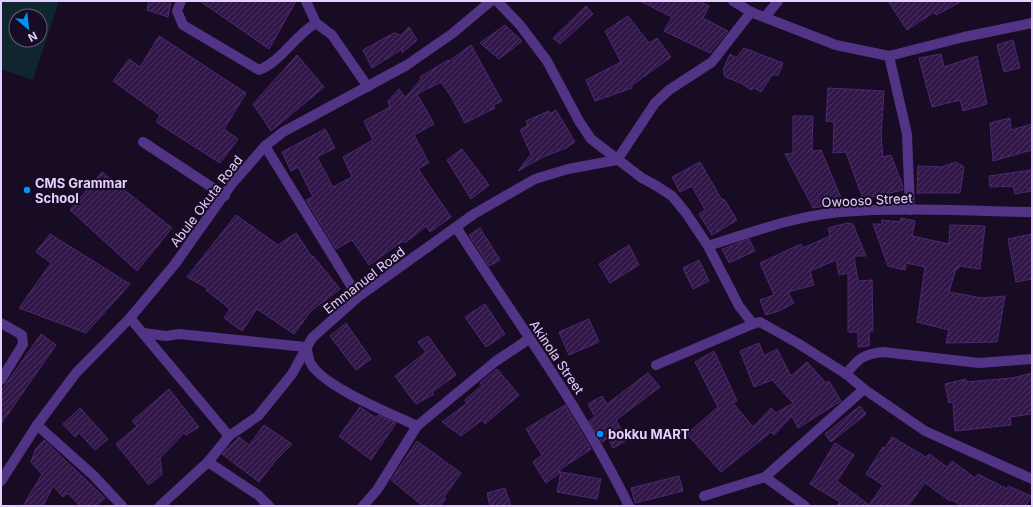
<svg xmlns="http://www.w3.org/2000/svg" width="1033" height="507" font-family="Inter,sans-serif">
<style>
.garden{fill:#0f262f;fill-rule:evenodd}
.building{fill:url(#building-hatch);stroke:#4f2774}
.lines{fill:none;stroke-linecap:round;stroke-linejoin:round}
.minor{stroke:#523487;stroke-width:10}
.poi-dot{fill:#0091fb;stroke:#180c24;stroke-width:1.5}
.labels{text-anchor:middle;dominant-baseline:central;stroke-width:4;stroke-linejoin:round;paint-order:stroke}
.poi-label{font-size:13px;font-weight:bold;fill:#e4d0ff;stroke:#180c24;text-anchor:start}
.street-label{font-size:13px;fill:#e4d0ff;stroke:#180c24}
</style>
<defs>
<pattern id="building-hatch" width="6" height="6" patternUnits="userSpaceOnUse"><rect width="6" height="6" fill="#301747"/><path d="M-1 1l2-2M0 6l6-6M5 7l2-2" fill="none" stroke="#4e3863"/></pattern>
</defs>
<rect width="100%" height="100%" fill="#180c24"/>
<path class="garden" d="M1,1H59L33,80L1,69ZM16,16H40V40H16Z"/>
<g class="building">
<polygon points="149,1 171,1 168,17 147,10"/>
<polygon points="200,1 296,1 269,49"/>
<polygon points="640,1 699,1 709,6 703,18 728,31 710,53 664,31 672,17"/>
<polygon points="888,1 962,1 936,15 934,12 907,30"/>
<polygon points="586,6 593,14 560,44 553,38"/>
<polygon points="628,16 649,43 657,38 671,57 631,86 632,88 595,101 586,80 621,62 605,31"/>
<polygon points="505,25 522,41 499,59 480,43"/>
<polygon points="409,27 417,40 402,53 402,49 372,68 363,50 394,33 401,35"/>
<polygon points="159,36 246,93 224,129 238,139 220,163 156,122 160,115 113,81 129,59 140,67"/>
<polygon points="1013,40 1020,68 1004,72 997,45"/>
<polygon points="471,45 502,101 493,105 495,108 465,123 452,98 441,82 417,94 434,124 414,135 429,163 418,169 451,217 430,232 426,226 405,243 403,241 369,265 352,240 336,249 306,200 313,197 298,167 291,171 282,152 325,129 335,148 317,157 333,187 352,177 343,157 373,140 364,121 390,107 388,101 399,89 405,98 421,79 420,77 448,60 449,61"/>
<polygon points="744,48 783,63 778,75 772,75 761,92 754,88 751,90 741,83 725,77 723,70 730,54 736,58"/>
<polygon points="941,54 944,67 977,56 987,104 963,111 960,100 932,107 919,58"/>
<polygon points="297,55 324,87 271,131 253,104"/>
<polygon points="828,88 884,91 881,135 883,157 891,155 902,184 903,190 863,199 846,152 833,153 834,122 826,121"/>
<polygon points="556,110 575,142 566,148 543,157 518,171 531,154 520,130 528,125 526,121 549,111 550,114"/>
<polygon points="793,116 813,116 812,151 821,150 843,203 813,208 785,154 793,153"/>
<polygon points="1010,118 1011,130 1032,124 1032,150 993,161 990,123"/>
<polygon points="462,149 489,185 471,199 447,160"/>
<polygon points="700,162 722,200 724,199 737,220 712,235 699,214 705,210 692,186 680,192 672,177"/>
<polygon points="956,162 964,167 960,193 917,193 918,166 941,167"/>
<polygon points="1032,170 1032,191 1015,194 1013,186 990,187 989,176"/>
<polygon points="102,172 172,228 137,271 70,210"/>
<polygon points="236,215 278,245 296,233 312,257 313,256 340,289 311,311 294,334 257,309 242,331 224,318 230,309 206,290 207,288 187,277"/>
<polygon points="901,218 915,221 912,236 949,244 950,225 985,226 980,269 959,266 958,269 956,269 949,292 982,298 1005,296 997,342 946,343 949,330 917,322 925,267 906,263 905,270 888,266 873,224 882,224 882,220 900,222"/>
<polygon points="847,223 853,224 866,256 854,256 858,281 872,280 873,331 869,331 869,346 858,347 858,332 848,332 848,273 839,275 836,260 810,271 814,285 788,292 794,303 779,311 766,315 760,300 774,295 760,263 801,244 803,248 830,236 828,228"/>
<polygon points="480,228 500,260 489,266 469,235"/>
<polygon points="50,234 130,284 86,333 19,308 51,263 36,252"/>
<polygon points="1032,234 1032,279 1016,282 1008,239"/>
<polygon points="749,239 755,251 729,263 722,249"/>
<polygon points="629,245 639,265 610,283 599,264"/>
<polygon points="699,260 709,281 693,289 683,268"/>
<polygon points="485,304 505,334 486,347 465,317"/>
<polygon points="589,319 599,342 569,355 559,332"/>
<polygon points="346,323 371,359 356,370 330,336"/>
<polygon points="41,334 56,345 1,424 1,391"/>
<polygon points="428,336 456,375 432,392 434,394 416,404 395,376 426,352 418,342"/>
<polygon points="759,343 764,356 777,349 791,376 807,362 826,383 829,381 841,401 798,428 792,416 774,435 771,432 721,472 687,434 718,407 695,362 714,351 737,401 733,403 753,427 771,408 776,413 793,403 772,380 754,387 740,351"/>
<polygon points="497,369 519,395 485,424 482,420 461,436 442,422 467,403 465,400 482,385 480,383"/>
<polygon points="648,373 660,387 616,420 627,440 613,448 608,438 602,442 589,421 595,417 588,404 602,396 607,404"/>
<polygon points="1032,373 1032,414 1010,417 1011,425 955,431 953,402 949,403 945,384 966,379 966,382 1012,378"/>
<polygon points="169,389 199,427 186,435 184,433 160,458 162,474 149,485 116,444 137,426 132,421"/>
<polygon points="565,405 591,449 558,471 561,472 546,483 533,462 542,455 526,429"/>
<polygon points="860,406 866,414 831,442 825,434"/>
<polygon points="360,407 376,418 378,415 396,423 371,460 339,436"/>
<polygon points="80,408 108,439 95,450 79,433 75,437 63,424"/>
<polygon points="264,425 292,444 276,460 259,482 222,454 239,437 249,445"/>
<polygon points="892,437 926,457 929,454 947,467 952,461 975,478 978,474 1007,489 1008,486 1031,496 1026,506 963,506 951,500 950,501 925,483 908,506 837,506 840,502 810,484 835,443 854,455 837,481 869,505 883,485 866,474 883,447 885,448"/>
<polygon points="44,440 105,498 96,506 80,506 68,493 63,497 53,486 43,506 23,506 42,474 31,462 35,450"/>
<polygon points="417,441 461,473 444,497 446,499 440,506 423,506 391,480"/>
<polygon points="561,472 601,479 597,499 557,492"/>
<polygon points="679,476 683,491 635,503 631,488"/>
<polygon points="505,488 511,506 490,506 487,493"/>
</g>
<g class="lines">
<g class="minor">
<path d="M181,1L177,11L183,25L259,70C283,60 294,36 316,23L332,35L368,87"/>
<polyline points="306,1 316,23"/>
<polyline points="497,1 520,25 547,61 579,121 591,139 642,178 655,185 672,196 686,213 708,246 739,306 753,324 760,322 799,344 846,374 864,389 925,431 1032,479"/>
<polyline points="733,1 751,12 836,45 889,56 964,37 1032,23"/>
<polyline points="765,17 778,1"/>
<polyline points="889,56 907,134 910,210"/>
<polyline points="143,142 225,196"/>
<polyline points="265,146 358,297"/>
<path d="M456,227C515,319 581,408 629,506"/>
<path d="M708,246C752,232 795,216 841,212C904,207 969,211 1032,212"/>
<polyline points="130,318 229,436"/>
<polyline points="1,323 22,335 23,344 1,380"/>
<path d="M143,333L166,336L179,334L306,347C308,352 308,358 310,362C321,386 392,414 417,426"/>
<polyline points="656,365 753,324"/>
<path d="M846,374C858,359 863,354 883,352L979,363L1032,359"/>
<polyline points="37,425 93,475 122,506"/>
<polyline points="208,462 258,495 269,506"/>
<polyline points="765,477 805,506"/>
<polyline points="1,481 37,425 76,373 130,318 175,264 231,185 265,146 283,132 407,65 453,33 491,1"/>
<polyline points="704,496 765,477 864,389"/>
<polyline points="160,506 208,462 229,436 258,416 292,374 312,338 358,297 474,214 535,179 568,169 617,160 655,103 669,90 712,62 751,12"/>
<polyline points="363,506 377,490 417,426 496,361 529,339"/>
</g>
</g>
<g class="poi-dot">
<circle cx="27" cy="190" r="4"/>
<circle cx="600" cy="434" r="4"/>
</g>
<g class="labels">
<g class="poi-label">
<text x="35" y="183">CMS Grammar<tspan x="35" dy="15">School</tspan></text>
<text x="608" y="434">bokku MART</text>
</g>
<g class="street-label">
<text transform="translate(867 200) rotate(-3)">Owooso Street</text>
<text transform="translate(206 201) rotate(-53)">Abule Okuta Road</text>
<text transform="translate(364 280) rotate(-38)">Emmanuel Road</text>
<text transform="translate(557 357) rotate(56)">Akinola Street</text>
</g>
</g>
<rect width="1033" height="507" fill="none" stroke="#e4d0ff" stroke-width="4"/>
<g transform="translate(28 28) rotate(152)"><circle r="19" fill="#180c24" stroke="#6a5a7c"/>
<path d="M0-3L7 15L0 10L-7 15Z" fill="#0091fb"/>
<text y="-6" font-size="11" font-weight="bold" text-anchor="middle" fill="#e4d0ff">N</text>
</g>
</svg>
